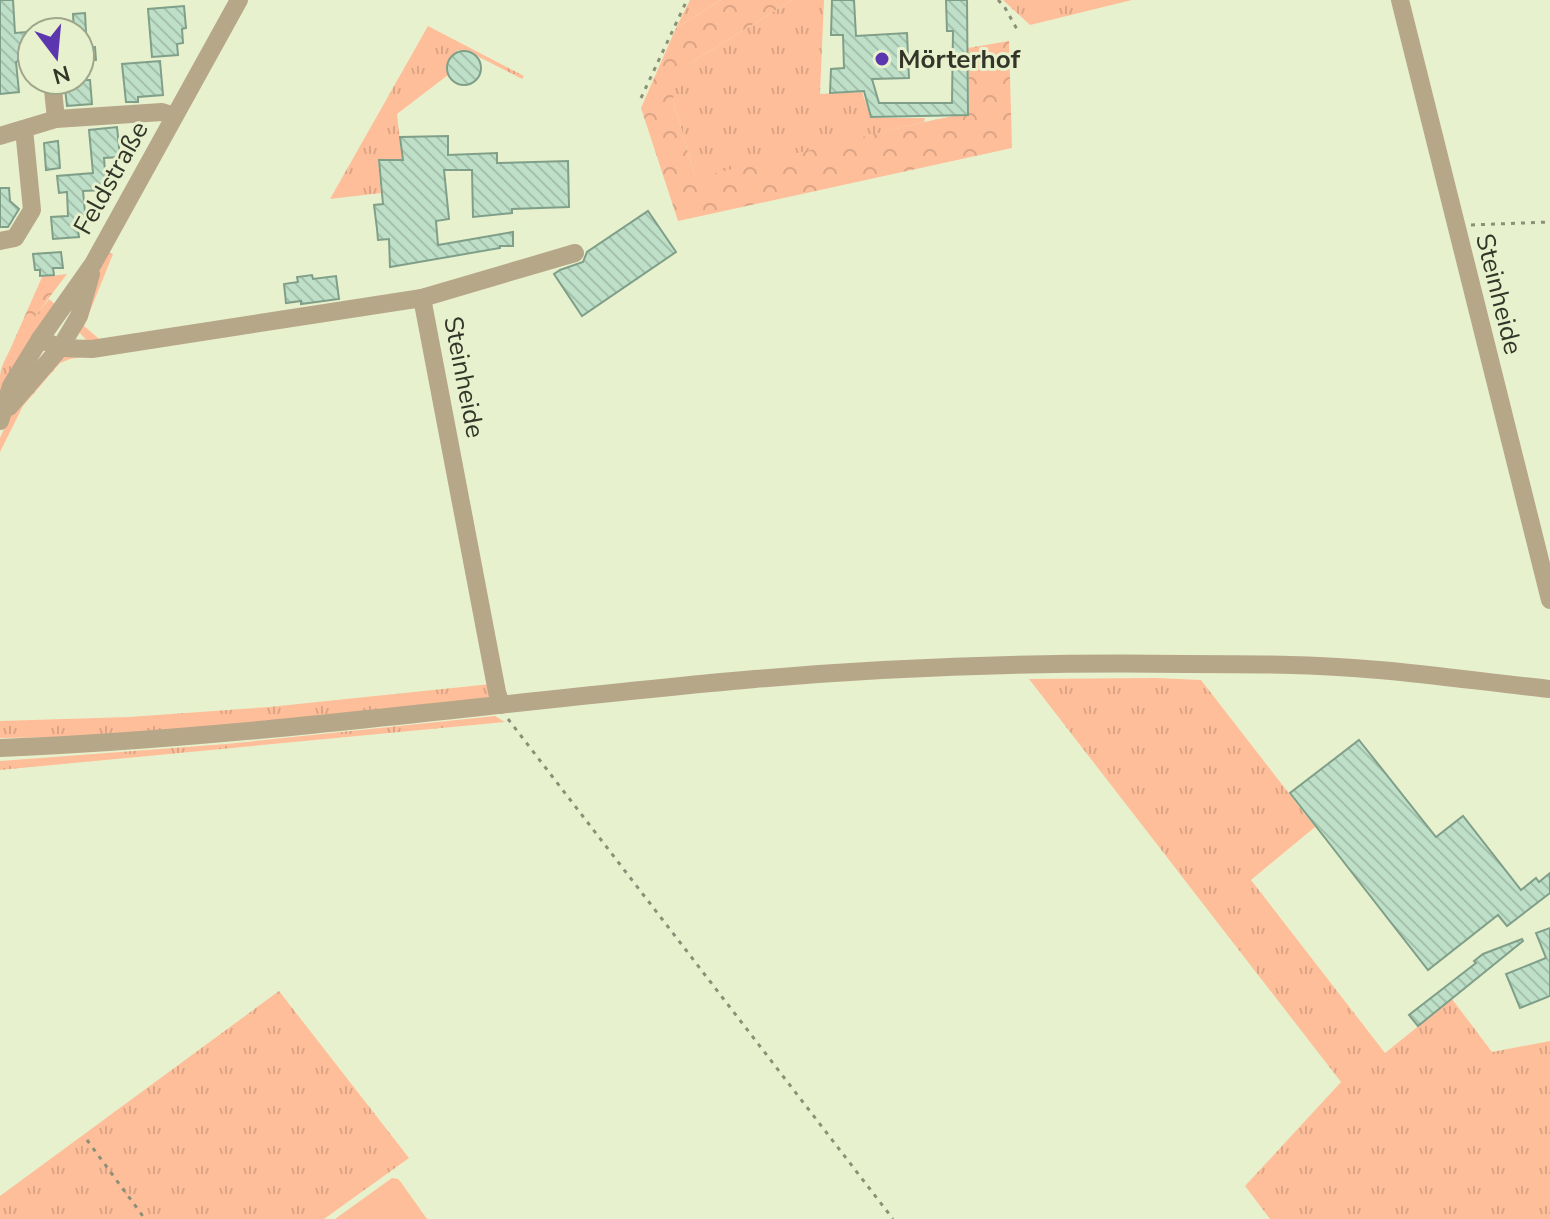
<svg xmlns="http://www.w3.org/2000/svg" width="1550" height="1219" font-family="'Nunito Sans',sans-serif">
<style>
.grass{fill:url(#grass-tufts)}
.forest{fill:url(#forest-crowns)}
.garden{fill:#ffbe9a}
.building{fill:url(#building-back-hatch);stroke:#809f89;stroke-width:2}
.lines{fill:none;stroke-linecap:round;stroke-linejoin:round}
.path{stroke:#8a9078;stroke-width:3;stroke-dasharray:4 6;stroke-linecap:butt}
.minor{stroke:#b7a789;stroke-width:18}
.poi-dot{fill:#5c36ae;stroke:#e8f1cd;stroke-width:3}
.labels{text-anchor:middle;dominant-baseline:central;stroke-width:6;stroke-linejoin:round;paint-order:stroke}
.poi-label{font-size:26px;font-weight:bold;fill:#323528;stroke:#e8f1cd;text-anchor:start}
.street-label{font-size:26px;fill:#323528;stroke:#e8f1cd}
</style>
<defs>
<pattern id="grass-tufts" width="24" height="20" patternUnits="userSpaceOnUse" patternTransform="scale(2)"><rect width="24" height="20" fill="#ffbe9a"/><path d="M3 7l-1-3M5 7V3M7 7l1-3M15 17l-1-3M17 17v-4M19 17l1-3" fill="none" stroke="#dba485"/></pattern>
<pattern id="forest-crowns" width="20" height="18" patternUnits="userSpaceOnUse" patternTransform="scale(2)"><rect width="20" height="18" fill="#ffbe9a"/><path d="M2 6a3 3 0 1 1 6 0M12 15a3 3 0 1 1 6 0" fill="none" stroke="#dba485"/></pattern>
<pattern id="building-back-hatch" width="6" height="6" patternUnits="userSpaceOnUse" patternTransform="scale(2)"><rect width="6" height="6" fill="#bfe0c8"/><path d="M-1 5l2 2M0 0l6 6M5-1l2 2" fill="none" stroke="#a5c1ac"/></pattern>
</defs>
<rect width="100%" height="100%" fill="#e8f1cd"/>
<g class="grass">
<polygon points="690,0 721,0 676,28"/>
<polygon points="792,0 824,0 820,94 862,92 871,118 925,118 924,122 700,178 694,173 673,100 675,84 692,62"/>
<polygon points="1003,0 1132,0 1030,25"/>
<path d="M428,26L524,76L522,79L479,57L471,51L458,50C448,58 445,62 448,75L397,114L402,159L378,160L381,193L330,199Z"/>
<polygon points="107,252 113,254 84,326 104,343 87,341 79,332 79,323"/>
<path d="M49,299L56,305L0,409C0,398 0,387 0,376C2,353 34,318 49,299Z"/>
<polygon points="110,353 70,359 60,363 23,406 0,452 0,438 10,415 50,366 65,357"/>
<polygon points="1156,678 1201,680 1315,827 1251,880 1385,1053 1452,999 1492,1052 1550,1041 1550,1219 1270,1219 1245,1186 1341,1082 1029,679"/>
<polygon points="491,684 489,698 126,736 0,738 0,721 129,717 269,707"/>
<polygon points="495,716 505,722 0,770 0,761 226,744"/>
<polygon points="279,991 409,1158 324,1219 0,1219 0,1196"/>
</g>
<g class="forest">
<polygon points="721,0 792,0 692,62 676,84 673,100 694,173 700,177 924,122 953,116 969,116 968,48 1009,41 1012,148 678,221 641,108 676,28"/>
<polygon points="67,274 21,335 5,361 42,277"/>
</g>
<polygon class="garden" points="392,1178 398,1179 400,1181 427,1219 335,1219"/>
<g class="building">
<polygon points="0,0 13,0 15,33 27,32 29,47 21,47 21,54 18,54 18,61 16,62 19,92 0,94"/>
<polygon points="832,0 854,0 856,36 907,33 909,78 872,79 879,103 952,103 953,31 947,31 946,0 967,0 968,115 871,117 864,91 830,93 831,69 844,68 843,35 831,35"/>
<polygon points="184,6 186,28 182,29 183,43 177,44 178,55 152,57 148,9"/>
<polygon points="85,13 86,32 74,32 73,14"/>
<polygon points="95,47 96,60 80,62 80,48"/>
<circle cx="464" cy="68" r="17"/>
<polygon points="160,61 163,95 138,97 138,102 126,102 122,64"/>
<polygon points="64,80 90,80 92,104 67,106"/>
<polygon points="117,127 120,157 104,158 106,183 102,183 103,190 83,191 85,212 90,217 83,224 83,229 78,230 79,237 53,239 51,217 68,216 67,192 59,193 57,176 93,173 89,130"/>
<polygon points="448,136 448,155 497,153 497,163 568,161 569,207 512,209 512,213 473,217 472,170 444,170 449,219 436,221 438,245 513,232 513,246 500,246 500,248 390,267 389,239 378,240 377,229 374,205 383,204 379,160 403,160 400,137"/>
<polygon points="58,141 60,168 46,170 44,143"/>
<polygon points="0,188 9,188 10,201 19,209 8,227 0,227"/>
<polygon points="648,211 676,252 582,316 554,274 560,270 583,262 587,252"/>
<polygon points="61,252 63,268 53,268 54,275 40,276 40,270 35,270 33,254"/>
<polygon points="312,275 313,279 336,276 339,299 301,304 301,301 286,303 284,284 298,282 297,277"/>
<polygon points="1359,740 1436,837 1463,816 1521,890 1536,878 1539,882 1550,873 1550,893 1507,926 1498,915 1428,970 1290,793"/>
<polygon points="1550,928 1550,996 1520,1008 1506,974 1546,958 1536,933"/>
<polygon points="1522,939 1523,941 1418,1026 1409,1015 1476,963 1474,961 1483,954"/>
</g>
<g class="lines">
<g class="path">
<polyline points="998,0 1004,6 1019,33"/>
<polyline points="641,98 687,0"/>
<polyline points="1471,225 1550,222"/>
<polyline points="508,719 893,1219"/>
<polyline points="87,1140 145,1219"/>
</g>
<g class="minor">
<polyline points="1400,0 1550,600"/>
<polyline points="52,80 56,119"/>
<polyline points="0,136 56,119 162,112 174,116"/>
<polyline points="0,241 15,238 32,210 24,129"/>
<polyline points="422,298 575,253"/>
<polyline points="40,339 60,348 92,349 422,298 497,692 501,705"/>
<polyline points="9,407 60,348 79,316 91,274"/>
<polyline points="0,421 11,386 40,339 93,264 239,0"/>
<path d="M0,748C253,738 503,701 755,679C897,667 1041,662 1184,664C1249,664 1315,664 1379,670C1436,675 1493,683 1550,689"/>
</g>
</g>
<circle class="poi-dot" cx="882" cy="59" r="8"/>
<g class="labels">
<g class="poi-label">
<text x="898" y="59">Mörterhof</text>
</g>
<g class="street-label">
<text transform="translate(111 178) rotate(-61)">Feldstraße</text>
<text transform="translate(1499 294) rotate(76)">Steinheide</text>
<text transform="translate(464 377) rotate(79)">Steinheide</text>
</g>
</g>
<g transform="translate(56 56) rotate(164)"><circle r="38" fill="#e8f1cd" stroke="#9fa68b" stroke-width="2"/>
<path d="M0-6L14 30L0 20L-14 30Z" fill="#5c36ae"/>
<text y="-12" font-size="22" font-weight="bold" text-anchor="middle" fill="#323528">N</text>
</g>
</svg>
